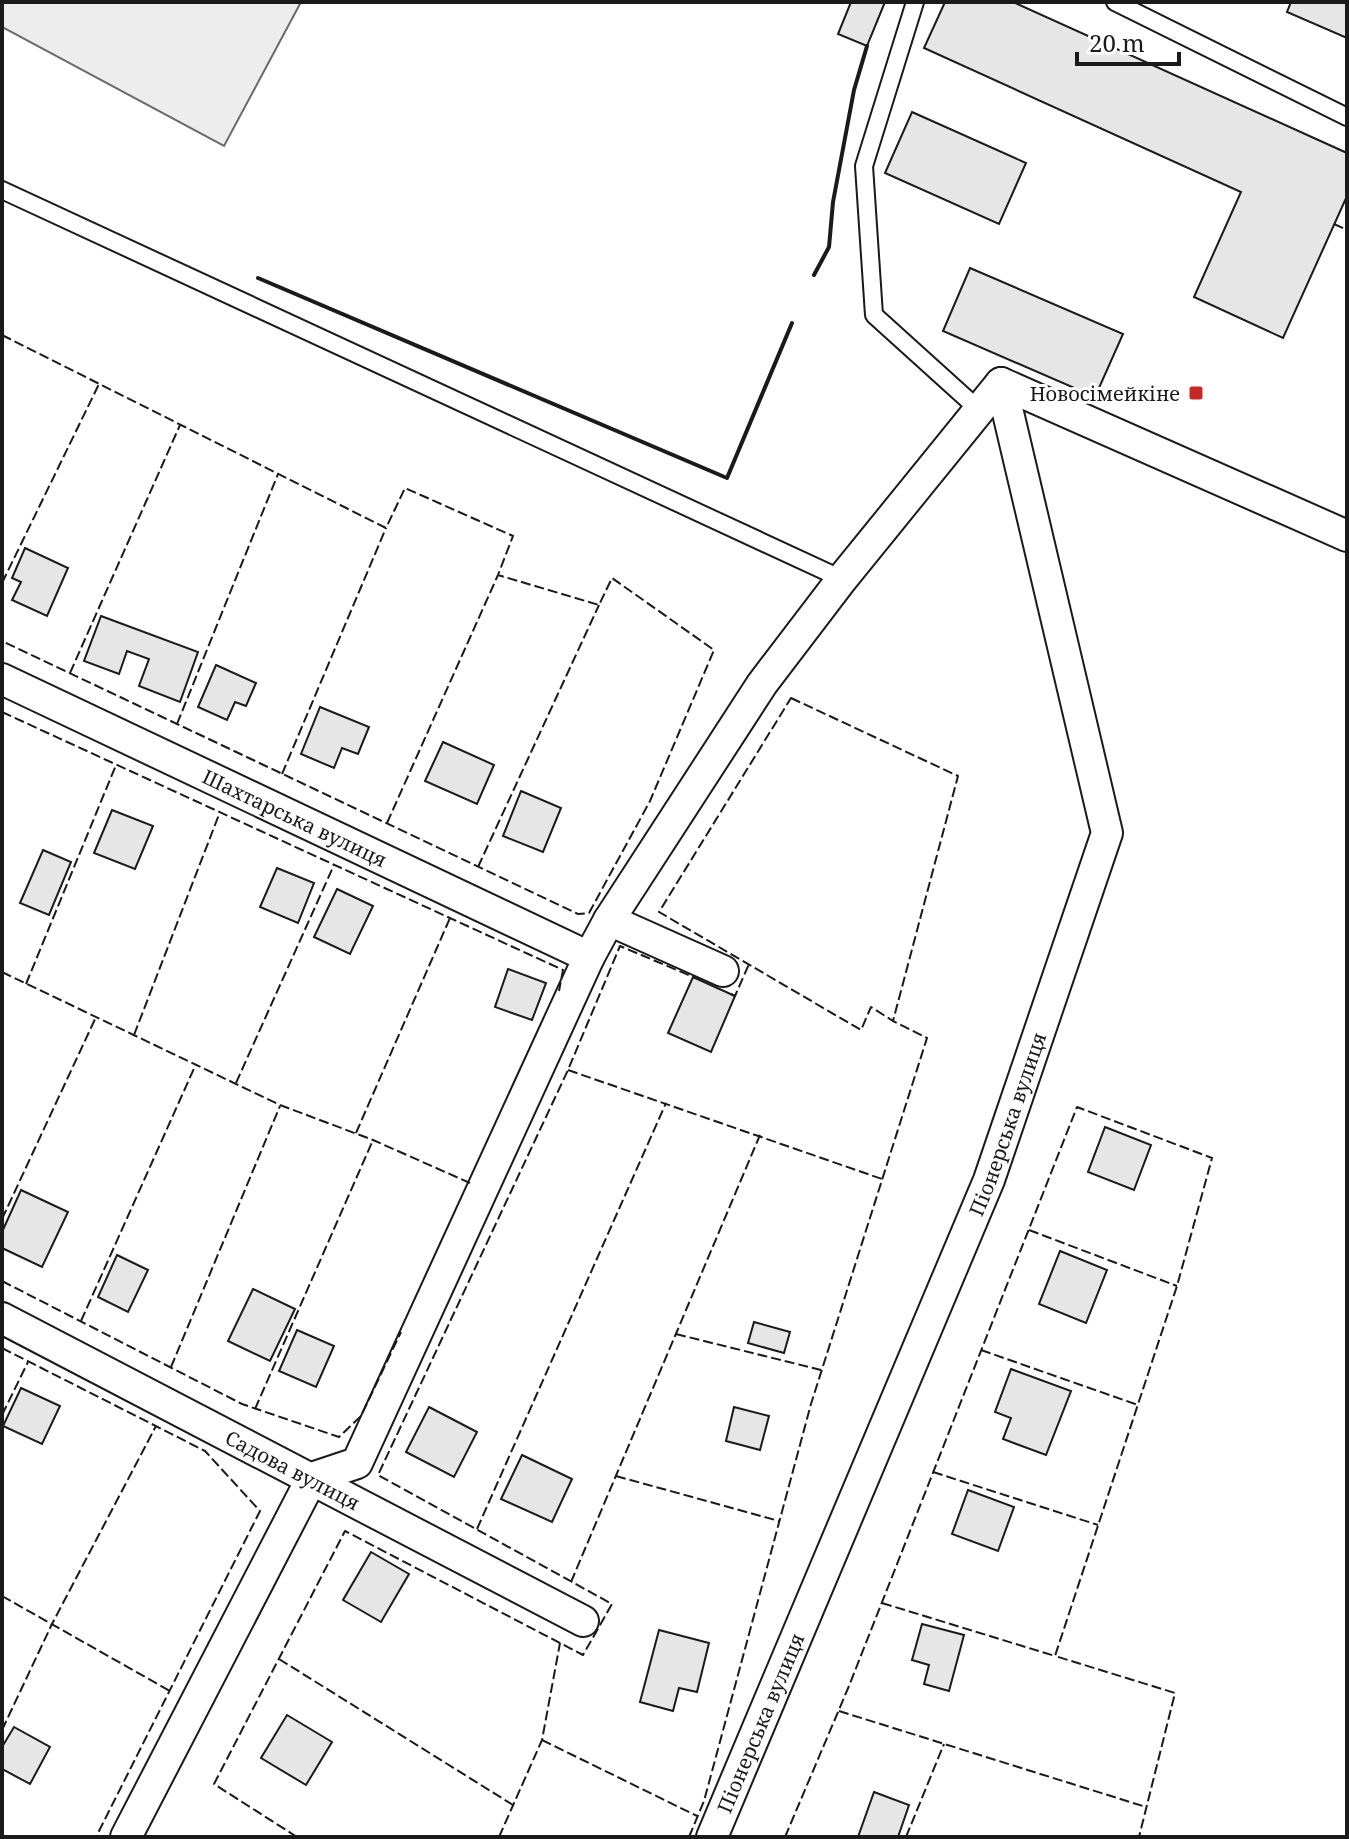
<svg xmlns="http://www.w3.org/2000/svg" width="1349" height="1839" font-family="'Noto Serif',serif">
<style>
.built{fill:#ededed;stroke:#6a6a6a;stroke-width:2}
.building{fill:#e6e6e6;stroke:#1a1a1a;stroke-width:2}
.lines{fill:none;stroke-linecap:round;stroke-linejoin:round}
.service-casing{stroke:#1a1a1a;stroke-width:20}
.minor-casing{stroke:#1a1a1a;stroke-width:34}
.service{stroke:#fff;stroke-width:16}
.minor{stroke:#fff;stroke-width:30}
.fence{stroke:#1a1a1a;stroke-width:2;stroke-dasharray:10 4;stroke-linecap:butt}
.wall{stroke:#1a1a1a;stroke-width:4}
.poi-dot{fill:#c62828;stroke:#fff;stroke-width:3}
.labels{text-anchor:middle;dominant-baseline:central;stroke-width:6;stroke-linejoin:round;paint-order:stroke}
.poi-label{font-size:20px;fill:#1a1a1a;stroke:#fff;text-anchor:end}
.street-label{font-size:20px;fill:#1a1a1a;stroke:#fff}
</style>
<rect width="100%" height="100%" fill="#fff"/>
<polygon class="built" points="2,2 301,2 224,146 2,27"/>
<g class="building">
<polygon points="851,2 885,2 867,46 838,34"/>
<polygon points="945,2 1013,2 1347,153 1347,196 1283,338 1194,297 1241,192 924,48"/>
<polygon points="1291,2 1347,2 1347,38 1287,12"/>
<polygon points="912,112 1026,163 999,224 885,173"/>
<polygon points="970,268 1123,334 1095,397 943,331"/>
<polygon points="25,548 68,568 47,616 12,600 21,582 12,578"/>
<polygon points="101,616 198,652 180,702 139,686 149,659 127,651 119,674 84,661"/>
<polygon points="216,665 256,683 246,706 235,702 227,720 198,707"/>
<polygon points="320,707 369,727 358,754 342,748 334,768 301,754"/>
<polygon points="443,742 494,765 477,804 425,781"/>
<polygon points="521,791 561,808 543,852 503,836"/>
<polygon points="112,810 153,826 135,869 94,853"/>
<polygon points="43,850 71,862 49,915 20,903"/>
<polygon points="277,868 314,883 298,923 260,907"/>
<polygon points="337,889 373,906 350,954 314,937"/>
<polygon points="508,969 546,983 532,1020 495,1007"/>
<polygon points="693,977 735,996 711,1052 668,1033"/>
<polygon points="1105,1127 1151,1145 1134,1190 1088,1172"/>
<polygon points="21,1190 68,1212 42,1267 2,1248 2,1232"/>
<polygon points="1060,1251 1107,1270 1086,1323 1039,1304"/>
<polygon points="117,1255 148,1270 128,1312 98,1297"/>
<polygon points="253,1289 295,1309 270,1361 228,1341"/>
<polygon points="754,1322 790,1332 784,1353 748,1343"/>
<polygon points="297,1330 334,1346 316,1387 279,1371"/>
<polygon points="1011,1369 1071,1391 1046,1455 1003,1439 1011,1418 995,1412"/>
<polygon points="21,1388 60,1406 42,1444 3,1426"/>
<polygon points="429,1407 477,1432 454,1477 406,1452"/>
<polygon points="734,1407 769,1416 760,1450 726,1441"/>
<polygon points="522,1455 572,1479 552,1522 501,1499"/>
<polygon points="968,1490 1014,1507 998,1551 952,1534"/>
<polygon points="371,1552 409,1574 381,1622 343,1600"/>
<polygon points="922,1624 964,1635 949,1691 924,1684 929,1665 912,1660"/>
<polygon points="659,1630 709,1643 697,1692 679,1688 673,1711 640,1702"/>
<polygon points="287,1715 332,1742 306,1785 261,1758"/>
<polygon points="14,1727 50,1747 30,1784 2,1769 2,1747"/>
<polygon points="874,1792 909,1805 898,1837 858,1837"/>
</g>
<g class="lines">
<defs>
<g id="service">
<polyline points="915,2 864,166 874,315 978,409"/>
<polyline points="1115,2 1347,117"/>
<polyline points="2,190 842,579"/>
</g>
<g id="minor">
<path id="s1" d="M2,679L589,957"/>
<polyline points="609,920 723,971"/>
<path id="s2" d="M2,1318L583,1621"/>
<polyline points="126,1837 312,1478 357,1463 589,957 609,920 762,684 842,579 1001,383 1347,536"/>
<path id="s3" d="M712,1837L989,1180L1107,833L1001,383"/>
</g>
</defs>
<use href="#service" class="service-casing"/>
<use href="#minor" class="minor-casing"/>
<use href="#service" class="service"/>
<use href="#minor" class="minor"/>
<g class="fence">
<polyline points="1334,224 1347,230"/>
<polyline points="2,335 386,528 405,488 513,536 498,575 599,605 612,578 714,650 650,801 589,913 578,914 2,641"/>
<polyline points="2,583 99,384"/>
<polyline points="70,673 180,425"/>
<polygon points="791,698 958,776 893,1021 871,1007 861,1030 659,912"/>
<polyline points="2,712 563,970 559,991"/>
<polyline points="177,724 278,474"/>
<polyline points="282,774 386,528"/>
<polyline points="387,823 498,575"/>
<polyline points="478,867 599,605"/>
<polyline points="2,972 280,1105 373,1140 470,1183"/>
<polyline points="26,984 116,765"/>
<polyline points="731,994 735,996 749,964"/>
<polyline points="134,1035 220,812"/>
<polyline points="568,1070 882,1179"/>
<polyline points="236,1083 334,865"/>
<polyline points="356,1133 450,918"/>
<polyline points="2,1219 96,1017"/>
<polyline points="1029,1230 1177,1286"/>
<polyline points="2,1281 242,1404 339,1437 361,1416 401,1332"/>
<polyline points="81,1321 196,1064"/>
<polyline points="676,1334 821,1370"/>
<polyline points="2,1348 205,1451 260,1511 96,1837"/>
<polyline points="981,1350 1138,1405"/>
<polyline points="171,1367 280,1106"/>
<polyline points="255,1409 373,1140"/>
<polyline points="2,1415 28,1362"/>
<polyline points="933,1472 1098,1525"/>
<polyline points="616,1476 779,1521"/>
<polyline points="477,1529 666,1103"/>
<polyline points="571,1582 760,1135"/>
<polyline points="2,1596 170,1691"/>
<polyline points="882,1603 1055,1656"/>
<polyline points="279,1659 513,1805"/>
<polyline points="839,1711 1146,1807"/>
<polyline points="2,1730 52,1624 156,1426"/>
<polyline points="542,1740 697,1816"/>
<polyline points="297,1837 214,1784 345,1531 583,1655 612,1604 378,1475 568,1070 620,946 698,979"/>
<polyline points="499,1837 542,1740 560,1643"/>
<polyline points="689,1837 704,1801 811,1404 927,1038 893,1021"/>
<polyline points="785,1837 849,1686 1077,1107 1212,1158 1177,1286 1055,1656 1175,1693 1139,1837"/>
<polyline points="906,1837 944,1744"/>
</g>
<g class="wall">
<polyline points="814,275 829,247 833,202 854,90 867,46"/>
<polyline points="258,278 727,478 792,323"/>
</g>
</g>
<rect class="poi-dot" x="1188" y="385" width="16" height="16" rx="4"/>
<g class="labels">
<g class="poi-label">
<text x="1180" y="393">Новосімейкіне</text>
</g>
<g class="street-label">
<text stroke="none"><textPath href="#s1" startOffset="324">Шахтарська вулиця</textPath></text>
<text stroke="none"><textPath href="#s3" startOffset="772">Піонерська вулиця</textPath></text>
<text stroke="none"><textPath href="#s2" startOffset="328">Садова вулиця</textPath></text>
<text stroke="none"><textPath href="#s3" startOffset="124">Піонерська вулиця</textPath></text>
</g>
</g>
<rect width="1349" height="1839" fill="none" stroke="#1a1a1a" stroke-width="8"/>
<path d="M1077 52v12h102v-12" fill="none" stroke="#1a1a1a" stroke-width="4"/>
<text x="1089" y="52" font-size="24" fill="#1a1a1a" stroke="#ffffff" stroke-width="6" paint-order="stroke">20 m</text>
</svg>
